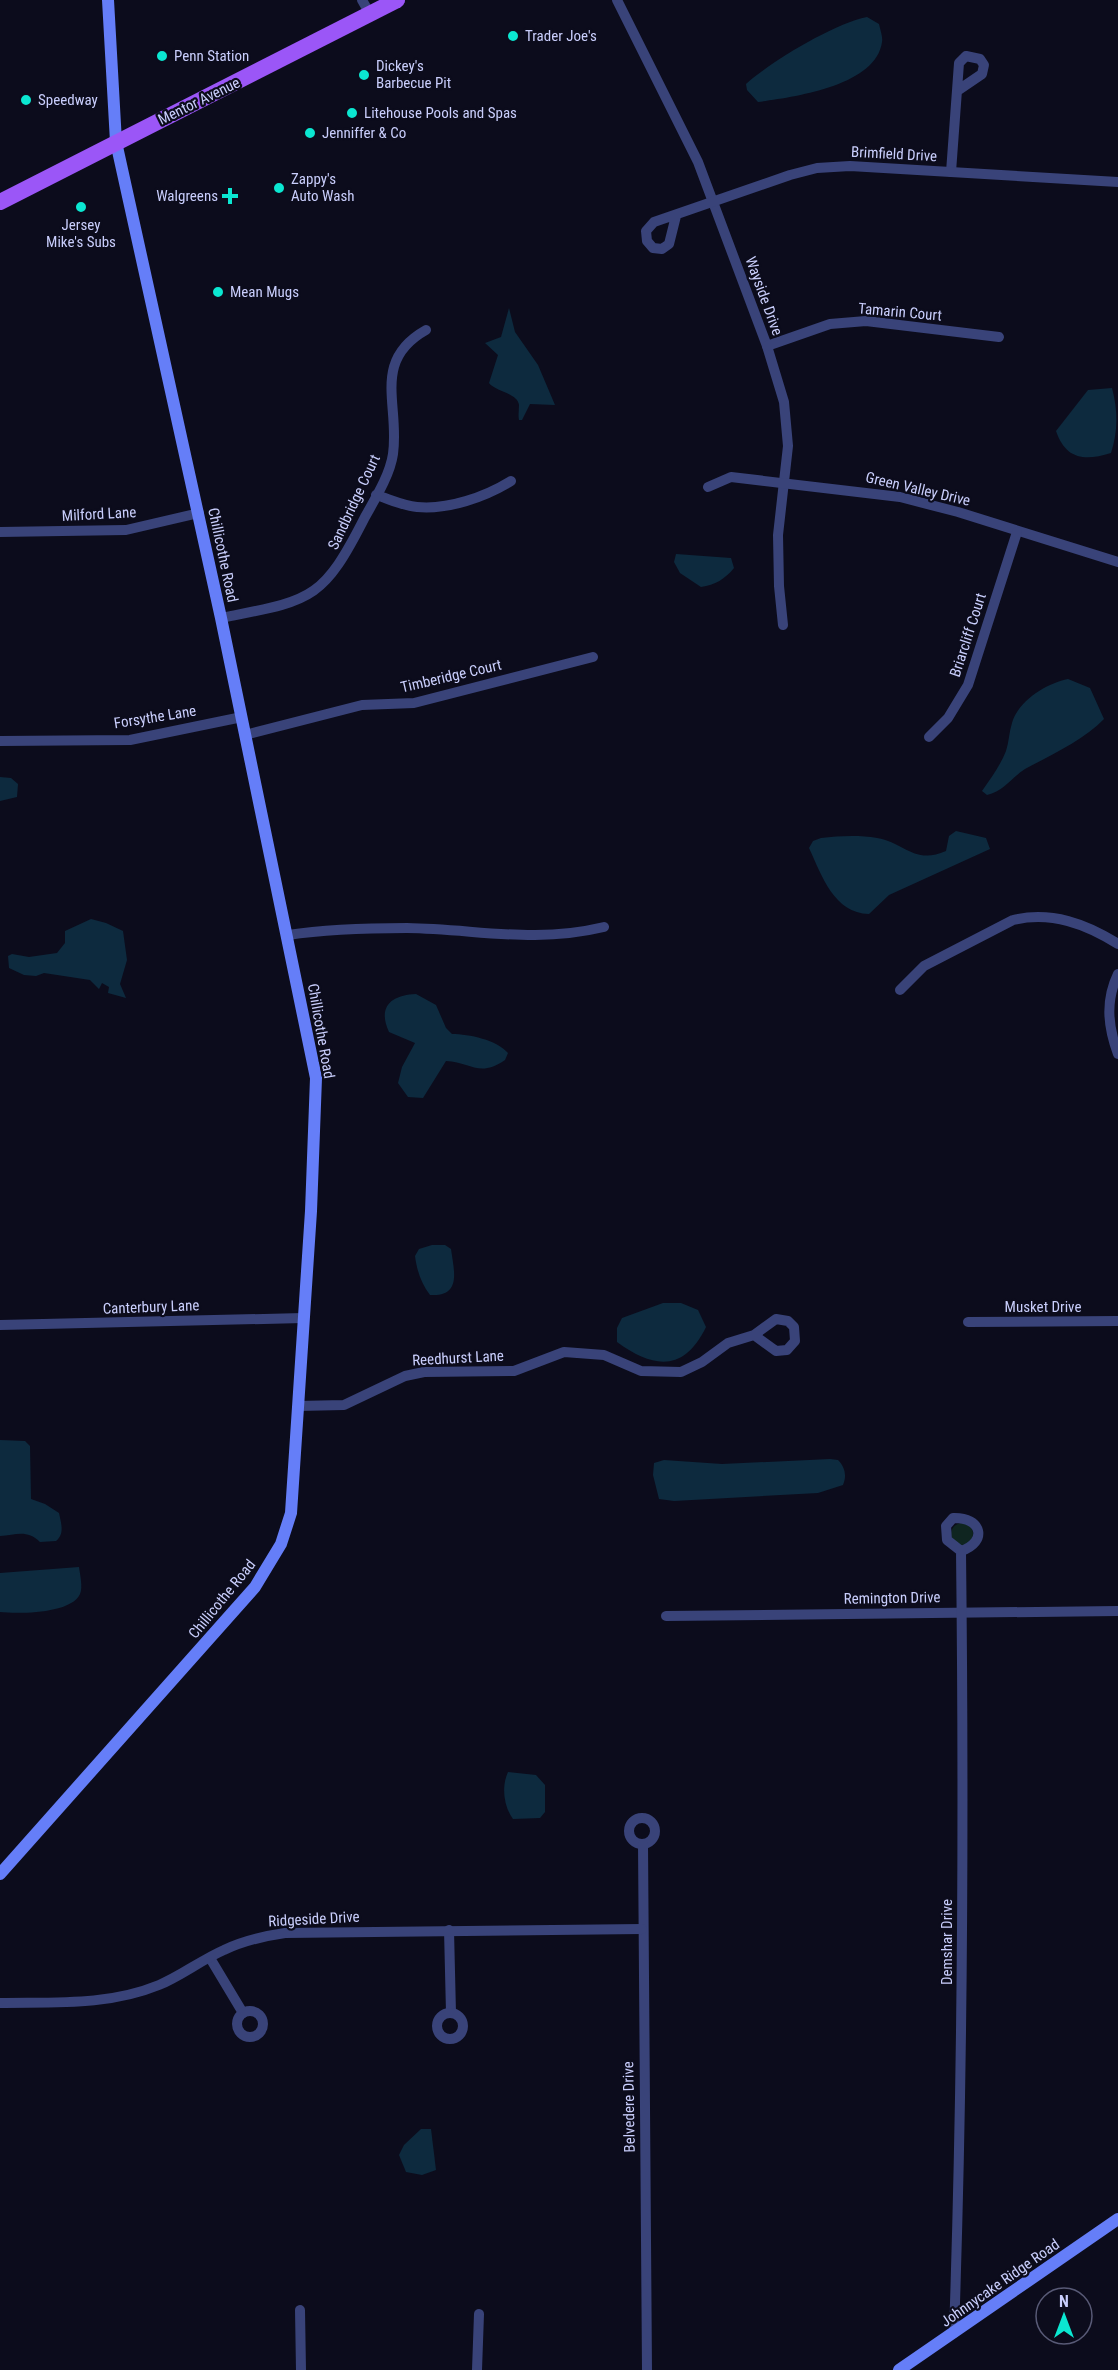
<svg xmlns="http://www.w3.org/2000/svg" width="1118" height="2370" font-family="'Roboto Condensed',sans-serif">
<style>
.green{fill:#0f2520}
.water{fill:#0d2a3e}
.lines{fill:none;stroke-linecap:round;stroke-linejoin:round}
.street{stroke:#394379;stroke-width:10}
.secondary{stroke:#657ef8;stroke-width:12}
.primary{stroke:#9b56f7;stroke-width:16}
.poi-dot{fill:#0be7d1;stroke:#0c0c1c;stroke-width:2}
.labels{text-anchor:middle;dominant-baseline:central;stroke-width:4.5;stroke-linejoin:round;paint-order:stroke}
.poi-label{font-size:15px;fill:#c9cefc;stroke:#0c0c1c;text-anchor:start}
.street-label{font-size:15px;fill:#c9cefc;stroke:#0c0c1c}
</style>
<rect width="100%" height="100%" fill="#0c0c1c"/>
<circle class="green" cx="962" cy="1534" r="11"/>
<g class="water">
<path d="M867,17L879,24C880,29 883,37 882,42C876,86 794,97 758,102L747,90L746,84C772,61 833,24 867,17Z"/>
<path d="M509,308L515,332L538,365L555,405L530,404L522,420H519C518,415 519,410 519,405C518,393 496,392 489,383L498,355L485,343L501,337Z"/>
<path d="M1112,388C1118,411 1118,431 1111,453C1085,461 1066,460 1056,431L1088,390Z"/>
<path d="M676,554L731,558L734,568C725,579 715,585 701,587L680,573L674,562Z"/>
<path d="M1068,679L1090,688L1104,719C1084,740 1051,755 1025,769C1011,778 1004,791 987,795L982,791C991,778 1000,766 1006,751C1009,742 1009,732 1012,723C1018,701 1047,683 1068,679Z"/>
<polygon points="0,777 11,778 18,784 17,797 0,801"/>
<path d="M956,831L986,838L990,849L889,895L869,914C834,913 822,876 809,848L813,841L821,838C839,836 859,835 877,838C905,843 915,865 946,851L949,836Z"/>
<polygon points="91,919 106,923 123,931 127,960 120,984 126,998 108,993 109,987 102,983 99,989 90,980 44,973 36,976 24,975 9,968 8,956 12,954 29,957 57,953 65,943 65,931"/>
<path d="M416,994L436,1005L446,1028L452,1034C469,1034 497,1040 508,1053L505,1060C479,1078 471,1062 446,1061L423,1098L408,1097L398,1083L402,1067L415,1043L389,1032C377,1006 392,995 416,994Z"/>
<path d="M432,1245H445L451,1249C454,1271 462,1297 430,1295C421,1283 417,1271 415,1256L419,1249Z"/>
<path d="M663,1303H681L698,1310L706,1327C684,1372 654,1369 617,1342V1328L622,1318Z"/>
<path d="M0,1440L25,1441L30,1446L31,1499L45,1504L59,1513C61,1523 65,1534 56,1541L40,1542C27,1529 16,1535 0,1536Z"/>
<path d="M830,1459L838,1460C845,1467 847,1476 843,1485L818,1493L674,1501L659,1499L653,1475L654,1463L664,1460L722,1464Z"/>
<path d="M79,1567C80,1575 83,1587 80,1594C71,1614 18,1614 0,1612V1573Z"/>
<path d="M508,1772L536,1775L545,1785V1812L540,1818L513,1819C504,1807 501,1787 508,1772Z"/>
<polygon points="421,2129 431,2129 436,2170 422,2175 406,2172 399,2155 404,2145"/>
</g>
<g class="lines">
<g class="street">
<polyline points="362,0 370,14"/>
<polyline points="617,0 698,162 767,346 784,402 788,446 778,535 779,586 783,625"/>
<polyline points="951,172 959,63 966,56 980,59 984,65 982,74 957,91"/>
<polyline points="676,216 669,244 662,249 653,248 647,241 646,231 654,222 790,175 817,168 850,166 1118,182"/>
<polyline points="767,346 830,324 866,321 999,337"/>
<polyline points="708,487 731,477 900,497 958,512 1118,562"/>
<path d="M376,495C389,499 404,506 417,507C448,510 485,497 511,481"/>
<polyline points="0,532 126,530 199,513"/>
<path d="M221,618C311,600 322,602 365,517C375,499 390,475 393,454C400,405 371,361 426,330"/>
<polyline points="245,735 362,705 414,703 593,657"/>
<polyline points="929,737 948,718 968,685 1017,532"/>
<polyline points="0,741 130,740 242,717"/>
<path d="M288,935C327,929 368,928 407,928C477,929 533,944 604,927"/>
<path d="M1118,974C1105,1001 1108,1027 1118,1054"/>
<path d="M900,990L924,966L1013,920C1052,911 1086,924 1118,944"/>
<polyline points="968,1322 1118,1321"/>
<polyline points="0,1325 303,1318"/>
<polyline points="298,1406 344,1405 405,1376 424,1372 514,1371 564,1352 604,1355 641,1371 681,1372 702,1362 728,1343 754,1335 776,1319 788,1321 794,1327 795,1341 787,1350 776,1351 754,1335"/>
<polyline points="666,1616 1118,1611"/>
<circle cx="642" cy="1831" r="13"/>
<polyline points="643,1844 647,2370"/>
<polyline points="449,1930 451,2013"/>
<polyline points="210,1958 243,2013"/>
<path d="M0,2003C54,2002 108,2006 159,1985C181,1976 201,1960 224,1950C243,1941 264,1936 285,1933L642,1929"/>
<circle cx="250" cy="2024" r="13"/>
<circle cx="450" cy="2026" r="13"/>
<polyline points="300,2310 301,2370"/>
<path d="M954,2333C963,2072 964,1812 961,1551L947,1540L946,1526L953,1518C982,1517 988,1542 961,1551"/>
<polyline points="477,2370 479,2314"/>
</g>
<g class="secondary">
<polyline points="0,1874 255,1587 281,1544 291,1513 311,1211 316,1078 221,618 116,142 108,0"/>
<polyline points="899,2370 1118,2219"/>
</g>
<polyline class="primary" points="0,202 397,0"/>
</g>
<g class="poi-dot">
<circle cx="513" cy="36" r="6"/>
<circle cx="162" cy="56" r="6"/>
<circle cx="364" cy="75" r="6"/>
<circle cx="26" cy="100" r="6"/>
<circle cx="352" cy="113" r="6"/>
<circle cx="310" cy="133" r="6"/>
<circle cx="279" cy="188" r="6"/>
<path d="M227 187h6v6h6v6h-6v6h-6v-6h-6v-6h6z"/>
<circle cx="81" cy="207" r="6"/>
<circle cx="218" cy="292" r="6"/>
</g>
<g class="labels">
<g class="poi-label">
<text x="525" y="36">Trader Joe's</text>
<text x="174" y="56">Penn Station</text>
<text x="376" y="66">Dickey's<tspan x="376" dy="17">Barbecue Pit</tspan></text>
<text x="38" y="100">Speedway</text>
<text x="364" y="113">Litehouse Pools and Spas</text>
<text x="322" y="133">Jenniffer &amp; Co</text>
<text x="291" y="179">Zappy's<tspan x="291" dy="17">Auto Wash</tspan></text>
<text x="218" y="196" text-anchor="end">Walgreens</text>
<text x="81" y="225" text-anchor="middle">Jersey<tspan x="81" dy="17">Mike's Subs</tspan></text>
<text x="230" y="292">Mean Mugs</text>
</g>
<g class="street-label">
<text transform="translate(199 101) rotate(-26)">Mentor Avenue</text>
<text transform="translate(894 154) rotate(3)">Brimfield Drive</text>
<text transform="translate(764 296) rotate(70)">Wayside Drive</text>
<text transform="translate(900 312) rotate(5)">Tamarin Court</text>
<text transform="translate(918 489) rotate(13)">Green Valley Drive</text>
<text transform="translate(354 502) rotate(-65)">Sandbridge Court</text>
<text transform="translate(99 514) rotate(-3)">Milford Lane</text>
<text transform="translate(223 555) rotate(78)">Chillicothe Road</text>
<text transform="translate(968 635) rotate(-72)">Briarcliff Court</text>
<text transform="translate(451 676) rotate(-13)">Timberidge Court</text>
<text transform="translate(155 717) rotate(-9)">Forsythe Lane</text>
<text transform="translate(321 1031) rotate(80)">Chillicothe Road</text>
<text transform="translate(151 1307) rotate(-2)">Canterbury Lane</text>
<text x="1043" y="1307">Musket Drive</text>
<text transform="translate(458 1358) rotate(-3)">Reedhurst Lane</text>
<text transform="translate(892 1598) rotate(-1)">Remington Drive</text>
<text transform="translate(222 1599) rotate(-51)">Chillicothe Road</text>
<text transform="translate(314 1919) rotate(-3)">Ridgeside Drive</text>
<text transform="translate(947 1942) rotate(-90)">Demshar Drive</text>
<text transform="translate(629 2107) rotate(-91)">Belvedere Drive</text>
<text transform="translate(1000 2283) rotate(-35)">Johnnycake Ridge Road</text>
</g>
</g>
<g transform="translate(1064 2316)"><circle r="28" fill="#0c0c1c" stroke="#585a76" stroke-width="1.5"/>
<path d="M0-4.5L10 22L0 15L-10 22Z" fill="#0be7d1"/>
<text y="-9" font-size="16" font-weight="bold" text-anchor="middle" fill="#c9cefc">N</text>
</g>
</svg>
